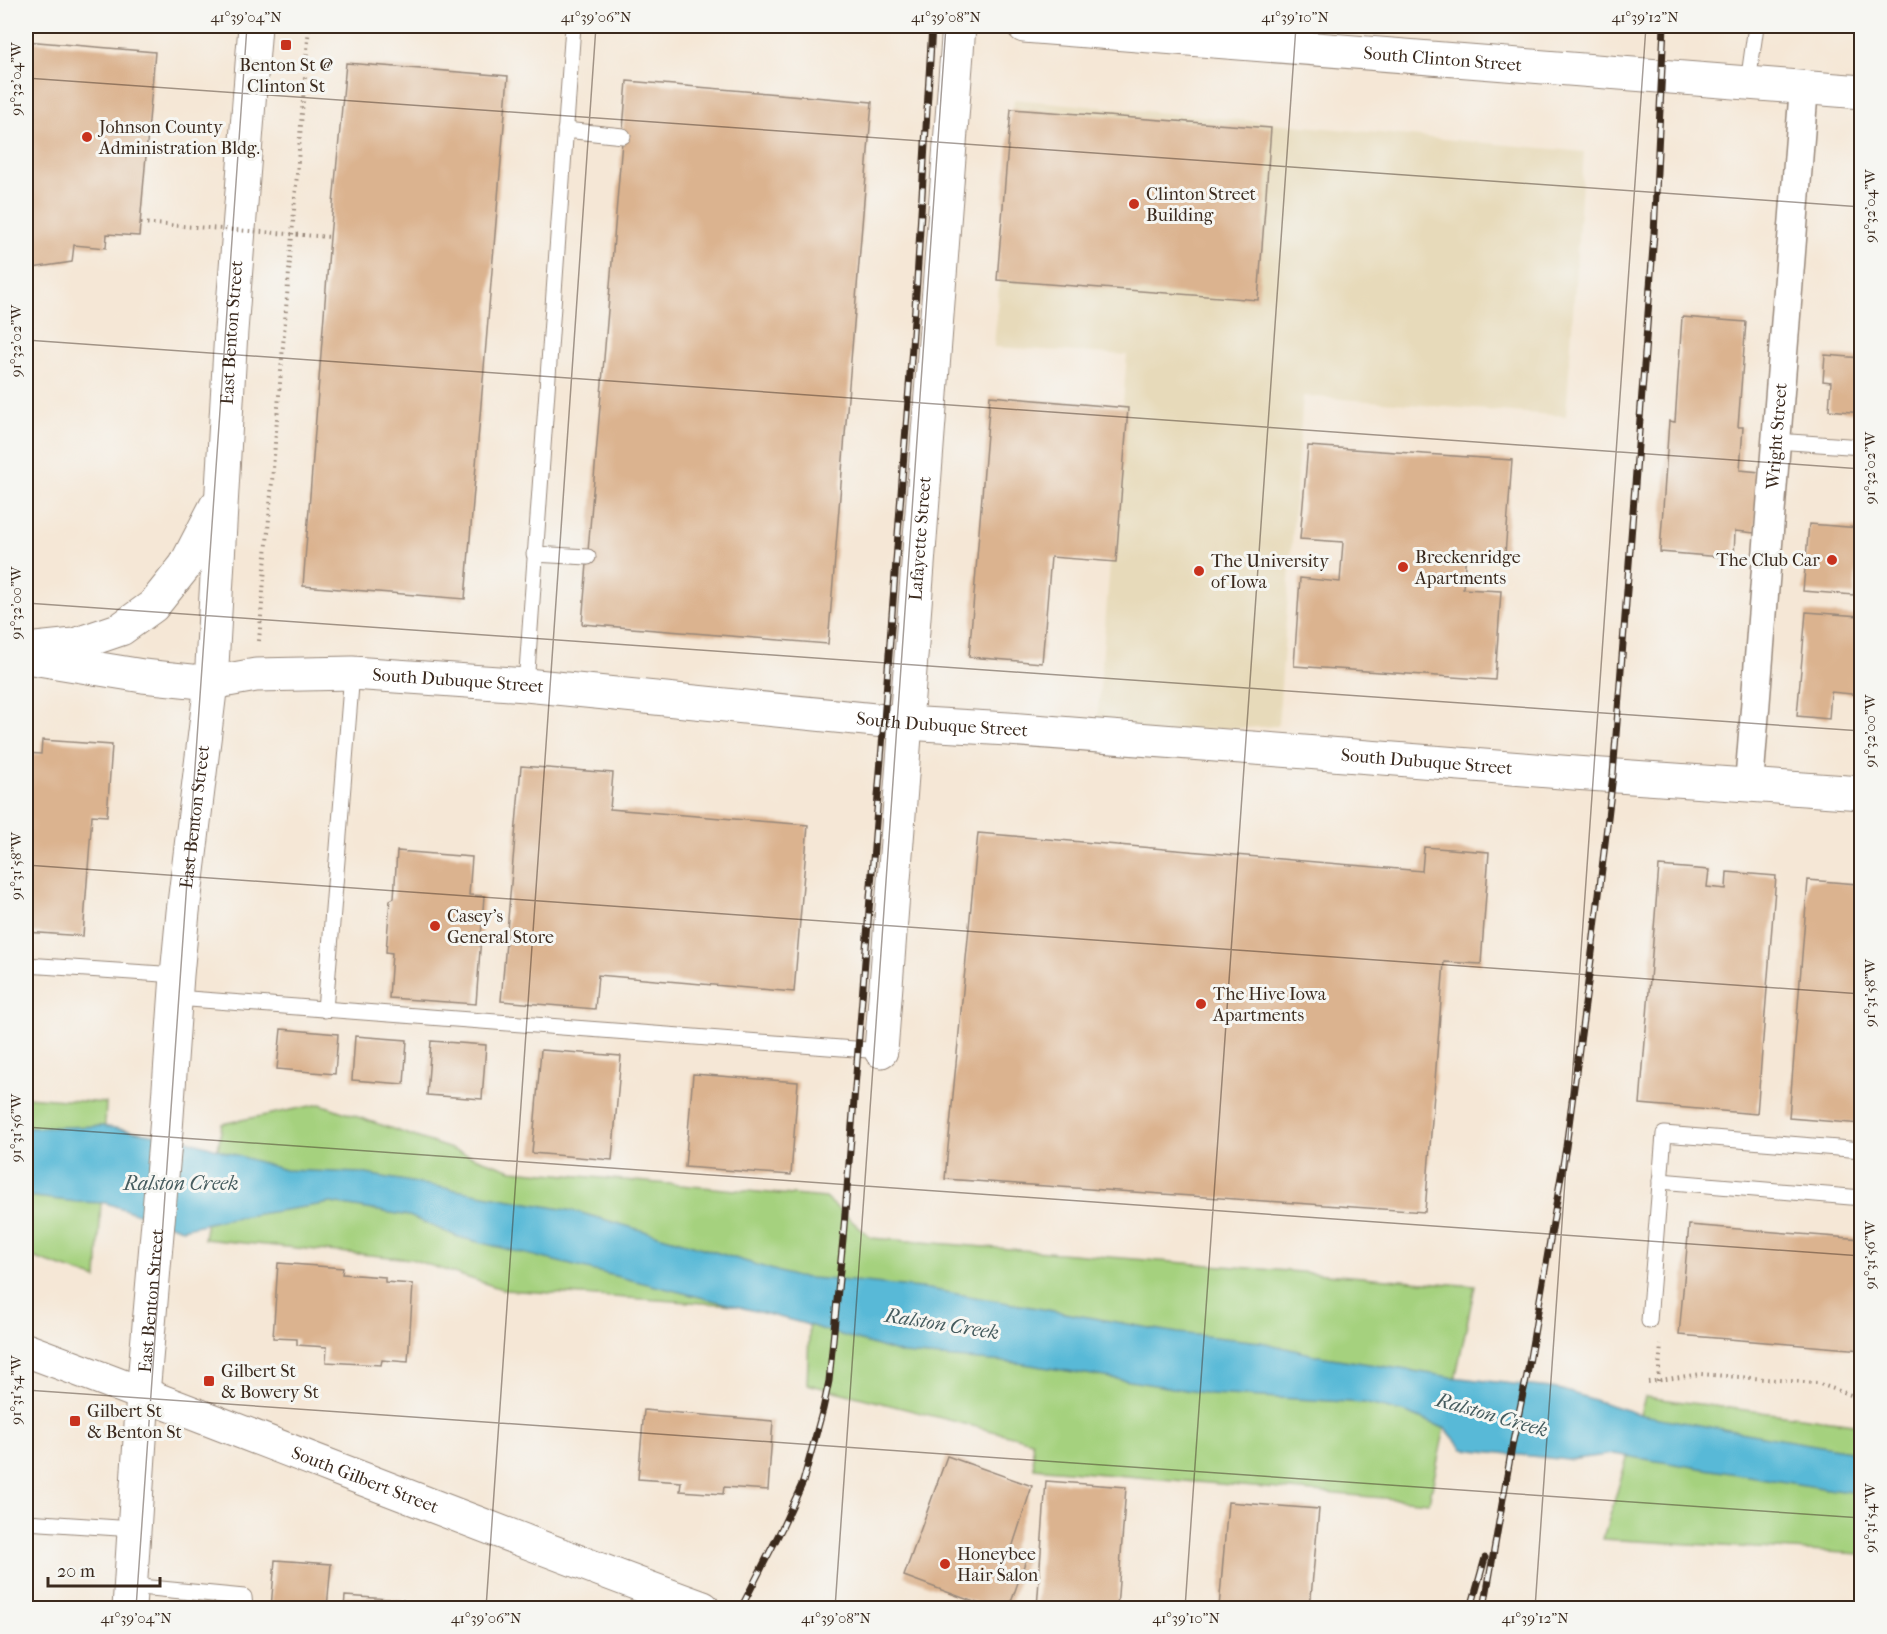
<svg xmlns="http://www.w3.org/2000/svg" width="1887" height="1634" font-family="'IM FELL French Canon',serif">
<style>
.built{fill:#e7daba}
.green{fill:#a5d17e;stroke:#707e4e;stroke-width:1.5}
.water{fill:#59b9d7;stroke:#4a727a;stroke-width:1.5}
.building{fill:#dbb38f}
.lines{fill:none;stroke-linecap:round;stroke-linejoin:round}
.service-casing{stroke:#98887a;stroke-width:17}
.minor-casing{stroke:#98887a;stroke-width:31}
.tertiary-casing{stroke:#98887a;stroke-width:35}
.secondary-casing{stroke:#98887a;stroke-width:35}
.path{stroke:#98887a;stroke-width:4;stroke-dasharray:1.5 4.5;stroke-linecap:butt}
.service{stroke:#fff;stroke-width:15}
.minor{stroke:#fff;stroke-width:28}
.tertiary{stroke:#fff;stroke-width:33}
.secondary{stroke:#fff;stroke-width:33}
.rail-casing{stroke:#3b2a1e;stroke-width:7}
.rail{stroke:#f6f6f2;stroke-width:4.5;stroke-dasharray:14;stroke-linecap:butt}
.path-bridge{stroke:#98887a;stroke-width:4;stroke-dasharray:1.5 4.5;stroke-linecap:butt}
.ticks{fill:none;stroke:#3b2a1e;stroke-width:1.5;stroke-opacity:0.45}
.poi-dot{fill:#c8321e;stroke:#f6f6f2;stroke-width:2}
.labels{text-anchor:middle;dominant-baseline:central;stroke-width:6;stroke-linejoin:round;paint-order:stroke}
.street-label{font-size:18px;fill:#3b2a1e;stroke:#f6f6f2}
.poi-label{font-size:18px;fill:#3b2a1e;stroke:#f6f6f2;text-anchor:start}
.water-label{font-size:20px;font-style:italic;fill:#465c5f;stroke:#f6f6f2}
.neatline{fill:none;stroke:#3b2a1e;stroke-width:2}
.ticks-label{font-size:15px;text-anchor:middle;fill:#3b2a1e}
</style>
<rect width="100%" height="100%" fill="#f6f6f2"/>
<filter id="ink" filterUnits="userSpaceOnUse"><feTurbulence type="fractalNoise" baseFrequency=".0167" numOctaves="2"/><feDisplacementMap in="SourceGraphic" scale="12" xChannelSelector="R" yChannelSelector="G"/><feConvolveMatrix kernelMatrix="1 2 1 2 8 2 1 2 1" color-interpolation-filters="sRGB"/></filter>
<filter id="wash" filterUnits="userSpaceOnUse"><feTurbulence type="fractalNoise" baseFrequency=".008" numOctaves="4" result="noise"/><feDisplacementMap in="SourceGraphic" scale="24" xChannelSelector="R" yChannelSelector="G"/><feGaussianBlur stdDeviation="1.35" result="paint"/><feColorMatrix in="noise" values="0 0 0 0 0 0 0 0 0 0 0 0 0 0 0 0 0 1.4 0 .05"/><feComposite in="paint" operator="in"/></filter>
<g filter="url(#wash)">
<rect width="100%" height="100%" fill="#f5e7d6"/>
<polygon class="built" points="1014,99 1584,152 1566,416 1303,396 1278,726 1096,736 1127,355 994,347"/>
<g class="green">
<polygon points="26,1097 106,1103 97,1279 26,1255"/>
<polygon points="320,1104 512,1170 826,1198 871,1238 1475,1286 1429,1502 1034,1468 1032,1441 807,1384 810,1310 505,1290 411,1259 204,1239 222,1124"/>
<polygon points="1645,1397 1861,1425 1861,1554 1603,1539"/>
</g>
<polygon class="water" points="102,1126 184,1139 285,1170 361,1173 578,1212 686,1243 796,1277 865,1282 929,1289 1178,1333 1261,1342 1319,1356 1451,1377 1559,1389 1642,1415 1861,1453 1861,1493 1834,1490 1614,1454 1568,1460 1463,1449 1446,1429 1406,1413 1364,1403 1210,1394 1018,1363 903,1354 802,1323 724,1303 458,1237 409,1216 331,1203 226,1219 182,1229 106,1203 77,1202 26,1196 26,1128"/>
<g id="blocks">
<g class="building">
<polygon points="26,41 155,52 139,236 107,234 106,248 74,245 72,262 26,269"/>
<polygon points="346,63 508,76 465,599 303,586 330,237"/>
<polygon points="627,81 872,102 828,644 582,624"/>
<polygon points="1011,109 1271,128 1258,300 997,280"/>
<polygon points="1682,317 1746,322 1738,427 1743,427 1740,470 1760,472 1755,533 1735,531 1734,558 1660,552 1669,421 1675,422"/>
<polygon points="1825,355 1862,358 1862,413 1829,410 1831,382 1823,381"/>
<polygon points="990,396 1128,408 1116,562 1051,557 1042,663 969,657"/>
<polygon points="1308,446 1512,460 1505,555 1466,552 1463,589 1501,591 1495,680 1294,666 1300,578 1340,582 1343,542 1300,539"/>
<polygon points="1809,524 1860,528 1854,595 1803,591"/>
<polygon points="1806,612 1860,616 1858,641 1862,642 1862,695 1831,692 1829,719 1797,716"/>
<polygon points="42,740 112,745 107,816 92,815 83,936 26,932 26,753 41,754"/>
<polygon points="521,766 613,773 610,809 808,825 794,992 598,975 595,1009 501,1001"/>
<polygon points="978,833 1422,871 1424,847 1489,852 1481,964 1444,962 1425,1212 945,1179"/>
<polygon points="397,851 472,857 469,895 484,896 476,1004 389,998 392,953 386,952 390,900 394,898"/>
<polygon points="1659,866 1709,870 1707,887 1726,889 1727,872 1776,876 1757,1114 1640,1104"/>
<polygon points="1808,880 1857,884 1856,900 1862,901 1862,1124 1789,1118"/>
<polygon points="281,1029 338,1034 335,1074 277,1069"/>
<polygon points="355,1036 407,1040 404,1084 352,1080"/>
<polygon points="431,1041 486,1045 482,1099 427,1095"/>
<polygon points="541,1050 621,1056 612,1160 532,1153"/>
<polygon points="693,1074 798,1082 791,1175 685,1167"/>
<polygon points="1689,1225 1862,1239 1862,1350 1679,1335"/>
<polygon points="278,1263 343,1268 342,1274 385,1277 385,1282 413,1284 408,1362 382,1360 381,1365 326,1362 327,1347 297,1345 297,1339 273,1338"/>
<polygon points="644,1410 773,1421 768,1490 724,1487 723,1494 680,1491 681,1482 638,1479"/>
<polygon points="947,1456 1032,1486 1011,1551 1027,1557 1009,1608 990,1608 904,1576"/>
<polygon points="1046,1481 1126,1487 1117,1608 1037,1608"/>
<polygon points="1228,1502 1319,1509 1310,1608 1219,1608"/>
<polygon points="275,1560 331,1564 327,1608 271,1608"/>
<polygon points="345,1596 403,1600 402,1608 344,1608"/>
</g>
</g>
</g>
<g filter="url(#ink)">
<use href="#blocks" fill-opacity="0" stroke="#98887a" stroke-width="1.5"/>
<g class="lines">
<defs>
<g id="service">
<polyline points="1748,83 1756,26"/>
<polyline points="565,130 623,136"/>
<polyline points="1776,441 1862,447"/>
<polyline points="534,554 588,557"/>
<polyline points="526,685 573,26"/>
<polyline points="26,965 177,975"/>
<polyline points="176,998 881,1051"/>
<polyline points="325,1010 352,673"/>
<polyline points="1660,1181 1862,1198"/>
<polyline points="1649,1321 1664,1134 1862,1150"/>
<polyline points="26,1522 134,1529"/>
<polyline points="130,1586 244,1597 245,1608"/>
</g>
<g id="minor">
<path id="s1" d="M1749,785L1804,87"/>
</g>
<g id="tertiary">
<path id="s2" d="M1024,26L1862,92"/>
<polyline points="36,649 74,645 121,629 153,606 185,566 216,506"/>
<path id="s3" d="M26,657L143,676L211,683L256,675L352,673L526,685L905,723L1008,729L1574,773L1862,793"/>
<path id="s4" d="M881,1051L959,26"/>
<path id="s5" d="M129,1608L143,1394L166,1130L177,975L183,912L211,683L231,331L255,26"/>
</g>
<g id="secondary">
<path id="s6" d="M26,1350C252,1434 476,1525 703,1608"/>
</g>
</defs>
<use href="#service" class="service-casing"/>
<use href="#minor" class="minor-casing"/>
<use href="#tertiary" class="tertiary-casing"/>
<use href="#secondary" class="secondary-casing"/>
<g class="path">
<polyline points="259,641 309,26"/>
<polyline points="1658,1381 1661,1345"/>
<polyline points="1648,1382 1700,1374 1817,1383 1862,1399"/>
</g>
<use href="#service" class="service"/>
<use href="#minor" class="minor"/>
<use href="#tertiary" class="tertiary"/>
<use href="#secondary" class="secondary"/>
<defs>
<g id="rail">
<polyline points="741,1608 782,1528 803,1482 823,1409 829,1381 843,1239 884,721 917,280 932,26"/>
<polyline points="1471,1608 1485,1558"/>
<polyline points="1484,1608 1513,1441 1527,1375 1566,1147 1593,945 1613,775 1654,234 1664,26"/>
</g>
</defs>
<use href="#rail" class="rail-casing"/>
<use href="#rail" class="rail"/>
<polyline class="path-bridge" points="141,223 330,237"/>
</g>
</g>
<path class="ticks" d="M26,78L1862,207M26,340L1862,469M26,603L1862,731M26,865L1862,994M26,1127L1862,1256M26,1390L1862,1518M136,1608L247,26M486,1608L596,26M835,1608L946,26M1185,1608L1296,26M1535,1608L1646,26"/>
<g class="poi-dot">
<rect x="280" y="39" width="12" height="12" rx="3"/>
<circle cx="87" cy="137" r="6"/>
<circle cx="1134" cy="204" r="6"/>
<circle cx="1832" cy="560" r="6"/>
<circle cx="1403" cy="567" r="6"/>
<circle cx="1199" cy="571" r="6"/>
<circle cx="435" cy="926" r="6"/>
<circle cx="1201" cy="1004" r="6"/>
<rect x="203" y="1375" width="12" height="12" rx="3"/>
<rect x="69" y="1415" width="12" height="12" rx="3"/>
<circle cx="945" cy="1564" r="6"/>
</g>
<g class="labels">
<g class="street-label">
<text stroke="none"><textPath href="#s2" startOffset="420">South Clinton Street</textPath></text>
<text stroke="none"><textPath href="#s5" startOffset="1280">East Benton Street</textPath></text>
<text stroke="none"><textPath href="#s1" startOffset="350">Wright Street</textPath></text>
<text stroke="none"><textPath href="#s4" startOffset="514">Lafayette Street</textPath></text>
<text stroke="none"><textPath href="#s3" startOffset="435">South Dubuque Street</textPath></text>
<text stroke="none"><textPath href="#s3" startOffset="921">South Dubuque Street</textPath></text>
<text stroke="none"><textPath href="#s3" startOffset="1407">South Dubuque Street</textPath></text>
<text stroke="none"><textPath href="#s5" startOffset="794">East Benton Street</textPath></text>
<text stroke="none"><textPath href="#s5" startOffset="308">East Benton Street</textPath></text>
<text stroke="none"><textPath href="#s6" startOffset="363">South Gilbert Street</textPath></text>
</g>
<g class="poi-label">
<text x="286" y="65" text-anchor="middle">Benton St @<tspan x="286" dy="21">Clinton St</tspan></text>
<text x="99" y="127">Johnson County<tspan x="99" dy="21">Administration Bldg.</tspan></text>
<text x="1146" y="194">Clinton Street<tspan x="1146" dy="21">Building</tspan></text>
<text x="1415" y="557">Breckenridge<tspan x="1415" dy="21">Apartments</tspan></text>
<text x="1820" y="560" text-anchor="end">The Club Car</text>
<text x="1211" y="561">The University<tspan x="1211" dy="21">of Iowa</tspan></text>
<text x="447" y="916">Casey's<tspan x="447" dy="21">General Store</tspan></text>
<text x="1213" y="994">The Hive Iowa<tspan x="1213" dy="21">Apartments</tspan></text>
<text x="221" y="1371">Gilbert St<tspan x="221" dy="21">&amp; Bowery St</tspan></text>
<text x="87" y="1411">Gilbert St<tspan x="87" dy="21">&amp; Benton St</tspan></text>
<text x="957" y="1554">Honeybee<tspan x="957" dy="21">Hair Salon</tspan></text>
</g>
<g class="water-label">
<text x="181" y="1183">Ralston Creek</text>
<text transform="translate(942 1324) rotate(9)">Ralston Creek</text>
<text transform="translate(1492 1415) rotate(16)">Ralston Creek</text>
</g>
</g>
<rect width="1887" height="1634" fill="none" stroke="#f6f6f2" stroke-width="66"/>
<path d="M48 1577v9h112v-9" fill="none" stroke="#3b2a1e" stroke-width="3"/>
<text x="57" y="1577" font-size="18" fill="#3b2a1e" stroke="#f6f6f2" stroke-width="4.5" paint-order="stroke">20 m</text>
<rect x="33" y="33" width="1821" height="1568" class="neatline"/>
<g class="ticks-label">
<text x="246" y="22">41°39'04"N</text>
<text x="596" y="22">41°39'06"N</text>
<text x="946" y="22">41°39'08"N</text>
<text x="1295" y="22">41°39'10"N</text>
<text x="1645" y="22">41°39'12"N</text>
<text transform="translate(16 79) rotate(-90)" y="5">91°32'04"W</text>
<text transform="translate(1870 206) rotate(-90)" y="5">91°32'04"W</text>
<text transform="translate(16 341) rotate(-90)" y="5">91°32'02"W</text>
<text transform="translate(1870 468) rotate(-90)" y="5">91°32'02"W</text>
<text transform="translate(16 603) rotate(-90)" y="5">91°32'00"W</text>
<text transform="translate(1870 731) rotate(-90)" y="5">91°32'00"W</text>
<text transform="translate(16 866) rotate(-90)" y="5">91°31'58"W</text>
<text transform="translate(1870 993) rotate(-90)" y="5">91°31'58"W</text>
<text transform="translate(16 1128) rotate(-90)" y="5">91°31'56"W</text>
<text transform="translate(1870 1255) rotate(-90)" y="5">91°31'56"W</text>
<text transform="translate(16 1390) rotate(-90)" y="5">91°31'54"W</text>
<text transform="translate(1870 1518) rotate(-90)" y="5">91°31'54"W</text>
<text x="136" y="1623">41°39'04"N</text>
<text x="486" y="1623">41°39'06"N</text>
<text x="836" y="1623">41°39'08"N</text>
<text x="1186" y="1623">41°39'10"N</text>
<text x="1535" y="1623">41°39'12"N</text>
</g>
</svg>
